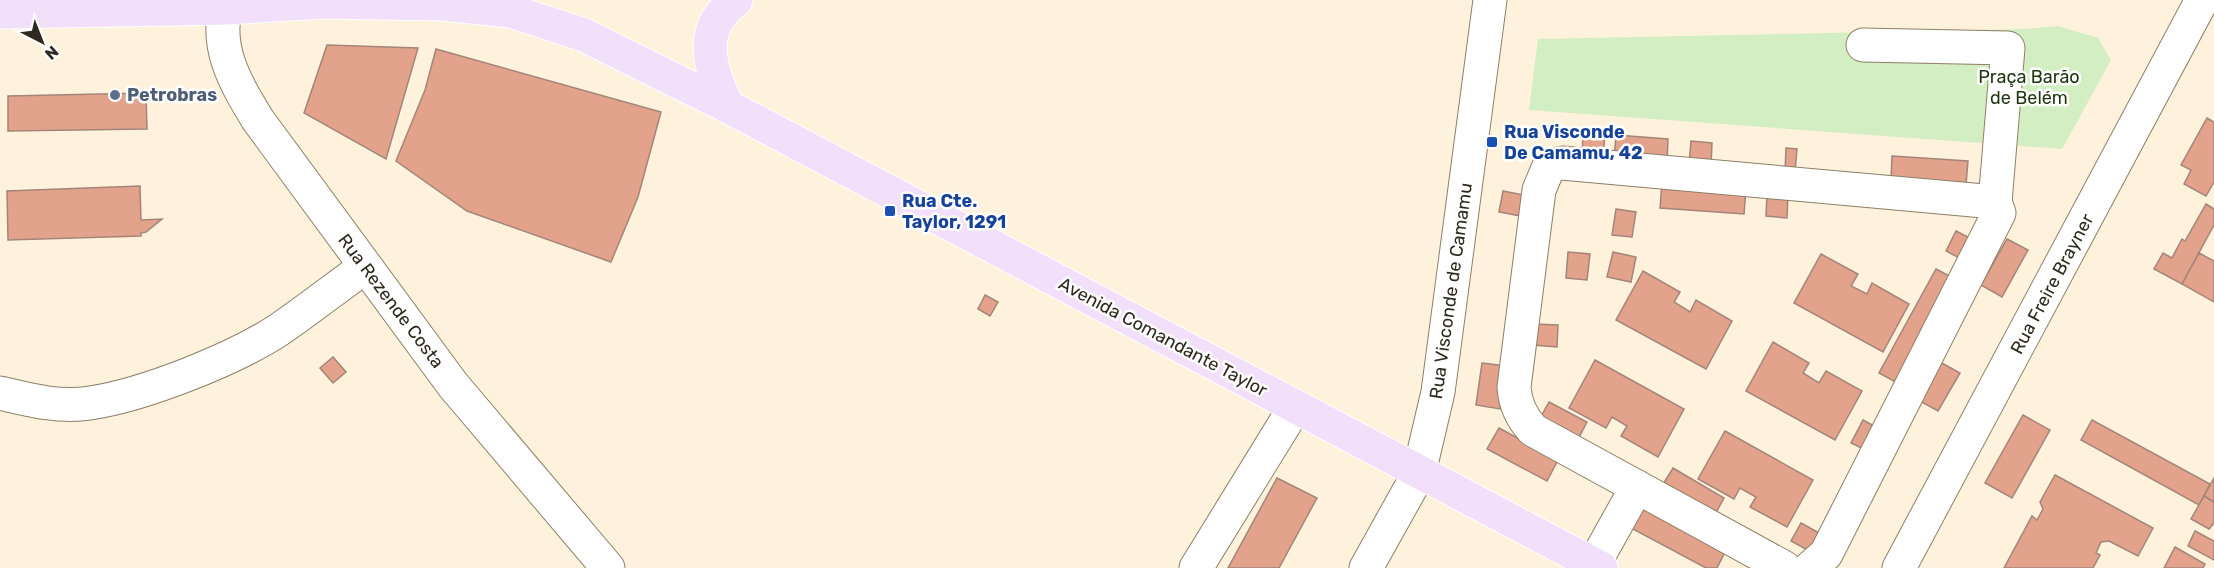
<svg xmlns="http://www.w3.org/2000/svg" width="2214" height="568" font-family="Rubik,sans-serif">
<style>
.green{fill:#d4eec3}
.building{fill:#e2a28b;stroke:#a3857a;stroke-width:1.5}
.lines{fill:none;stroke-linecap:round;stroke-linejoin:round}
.minor-casing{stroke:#8d7f66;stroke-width:35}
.major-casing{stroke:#fff;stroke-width:35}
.minor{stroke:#fff;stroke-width:33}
.major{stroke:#f2dff9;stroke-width:33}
.service-dot{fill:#5c6f8a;stroke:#fff;stroke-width:2}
.transit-dot{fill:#1a4fb4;stroke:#fff;stroke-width:2}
.labels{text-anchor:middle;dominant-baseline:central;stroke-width:5;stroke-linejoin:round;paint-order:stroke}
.park-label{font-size:18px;fill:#1f350d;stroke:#fff}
.service-label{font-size:18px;font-weight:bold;fill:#4e5e75;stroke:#fff;text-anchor:start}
.transit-label{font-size:18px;font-weight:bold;fill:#164399;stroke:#fff;text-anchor:start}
.street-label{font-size:18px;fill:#2e281e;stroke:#fff}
</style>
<rect width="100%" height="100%" fill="#fff2dc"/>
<polygon class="green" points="2058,26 2098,38 2111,60 2062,149 1529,110 1538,39 2024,29"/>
<g class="building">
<polygon points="327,45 418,48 386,159 304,113"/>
<polygon points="436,49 661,112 638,197 611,262 467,211 396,161 425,90"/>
<polygon points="146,93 147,129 8,131 8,96"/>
<polygon points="2207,118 2214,122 2214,182 2206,196 2184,184 2191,170 2181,165"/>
<polygon points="1583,133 1605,134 1603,158 1582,157"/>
<polygon points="1616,135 1668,139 1667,163 1614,159"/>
<polygon points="1691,141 1712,143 1711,166 1689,164"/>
<polygon points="1786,148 1797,149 1795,172 1785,171"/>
<polygon points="1892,156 1968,161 1966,185 1891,180"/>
<polygon points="1662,183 1746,189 1744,214 1660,208"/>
<polygon points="140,186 141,220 162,219 146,232 141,233 141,236 8,240 7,191"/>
<polygon points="1503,191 1524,195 1521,216 1499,212"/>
<polygon points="1767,193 1788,194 1787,218 1766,216"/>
<polygon points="2206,204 2214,209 2214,225 2182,284 2154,269 2163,253 2172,258 2182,239 2185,241"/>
<polygon points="1616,209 1636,212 1632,237 1612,235"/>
<polygon points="1956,231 1978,242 1967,262 1946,251"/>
<polygon points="2007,239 2028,250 2002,297 1981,285"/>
<polygon points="1568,252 1590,254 1587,280 1566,278"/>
<polygon points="1613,252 1636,257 1631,282 1607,277"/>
<polygon points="2199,253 2214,261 2214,302 2182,284"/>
<polygon points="1821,254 1858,274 1851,286 1867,294 1872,283 1909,304 1883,352 1794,303"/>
<polygon points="1936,269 1957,280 1899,384 1879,373"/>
<polygon points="1643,271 1680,292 1674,302 1690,312 1696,300 1732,321 1706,369 1616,320"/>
<polygon points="985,295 998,302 990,316 978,309"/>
<polygon points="1534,324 1558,325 1557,347 1533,345"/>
<polygon points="1773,342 1809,363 1803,373 1819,383 1826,371 1862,391 1835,440 1746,391"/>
<polygon points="333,357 346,372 333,383 320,368"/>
<polygon points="1595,360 1684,409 1658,457 1621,436 1627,426 1612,417 1606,428 1569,408"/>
<polygon points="1940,362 1960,373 1938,411 1918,400"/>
<polygon points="1482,363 1506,366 1500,409 1476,405"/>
<polygon points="1549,402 1587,422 1576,443 1538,422"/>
<polygon points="2023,415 2050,430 2012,498 1985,483"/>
<polygon points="1863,420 1885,432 1874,454 1851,443"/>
<polygon points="2092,420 2210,484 2199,505 2081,440"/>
<polygon points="1499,428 1558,460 1547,481 1487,449"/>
<polygon points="1725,431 1813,480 1787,527 1750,507 1756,497 1740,488 1734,499 1698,479"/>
<polygon points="1673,468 1724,498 1712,520 1660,489"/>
<polygon points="2055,475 2153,528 2138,556 2109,541 2101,542 2096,553 2100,555 2093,568 2004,568 2032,516 2037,520 2043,509 2040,502"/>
<polygon points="1277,478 1317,498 1279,568 1228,568"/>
<polygon points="2214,478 2214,502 2204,496"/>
<polygon points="2204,496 2214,502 2214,523 2209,529 2191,519"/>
<polygon points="1643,505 1726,550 1717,568 1706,568 1631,528"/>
<polygon points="1801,523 1821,534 1811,552 1791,541"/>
<polygon points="2195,531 2214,541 2214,560 2188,546"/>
<polygon points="2175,547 2205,564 2203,568 2164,568"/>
</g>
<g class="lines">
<defs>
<g id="minor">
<path d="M228,0C212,45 236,84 258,120L453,385L608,568"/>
<polyline points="1863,45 2008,48 1995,202"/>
<path d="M0,393C29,400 60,408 90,403C144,395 235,359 280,329C309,309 337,287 365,267"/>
<polyline points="1594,564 1637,487"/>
<polyline points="1196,568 1295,407"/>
<polyline points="1366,568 1419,473 1438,392 1490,0"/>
<path d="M1785,568L1533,430C1521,417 1515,404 1514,387L1539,190L1549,166L1562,163L1995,202L1999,213L1826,554L1810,568"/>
<polyline points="1899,568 2202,0"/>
</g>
<g id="major">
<polyline points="0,12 226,8 323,2 443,4 511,11 584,35 727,106 1601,568"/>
<path d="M727,106C710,67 696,30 736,0"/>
</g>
</defs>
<use href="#minor" class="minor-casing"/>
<use href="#major" class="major-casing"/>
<use href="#minor" class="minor"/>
<use href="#major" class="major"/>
</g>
<circle class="service-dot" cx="115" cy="95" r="6"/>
<g class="transit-dot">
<rect x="1486" y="136" width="12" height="12" rx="3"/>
<rect x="884" y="205" width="12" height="12" rx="3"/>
</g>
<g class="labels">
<g class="park-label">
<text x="2029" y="77">Praça Barão<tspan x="2029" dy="21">de Belém</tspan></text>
</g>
<g class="service-label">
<text x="127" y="95">Petrobras</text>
</g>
<g class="transit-label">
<text x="1504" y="132">Rua Visconde<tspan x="1504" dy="21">De Camamu, 42</tspan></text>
<text x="902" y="201">Rua Cte.<tspan x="902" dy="21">Taylor, 1291</tspan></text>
</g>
<g class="street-label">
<text transform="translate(2052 284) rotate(-62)">Rua Freire Brayner</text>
<text transform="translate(1451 291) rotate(-82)">Rua Visconde de Camamu</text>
<text transform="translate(391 301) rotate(53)">Rua Rezende Costa</text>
<text transform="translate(1163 337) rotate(28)">Avenida Comandante Taylor</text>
</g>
</g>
<g transform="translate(42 42) rotate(138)" stroke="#ffffff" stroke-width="4.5" paint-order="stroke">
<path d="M0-4.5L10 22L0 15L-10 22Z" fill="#2e281e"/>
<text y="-9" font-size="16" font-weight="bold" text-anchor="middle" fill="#2e281e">N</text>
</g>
</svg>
